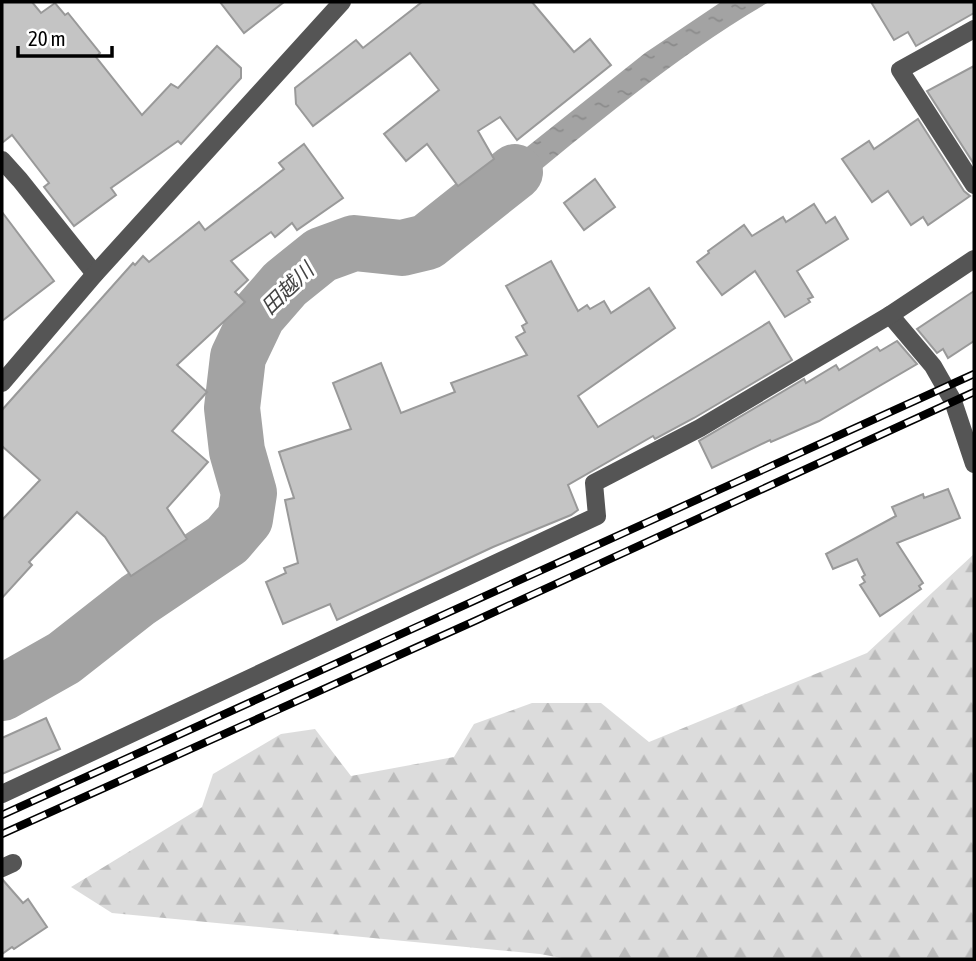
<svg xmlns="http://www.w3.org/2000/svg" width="976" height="961" font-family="'Asap Condensed','Noto Sans JP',sans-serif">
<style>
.forest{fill:url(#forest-firs)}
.water{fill:url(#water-ripples)}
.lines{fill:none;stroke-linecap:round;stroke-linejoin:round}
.river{stroke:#a3a3a3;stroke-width:56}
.building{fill:#c4c4c4;stroke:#999;stroke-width:2}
.minor{stroke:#555;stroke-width:18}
.rail-casing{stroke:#000;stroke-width:8}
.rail{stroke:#fff;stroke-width:5;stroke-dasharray:16;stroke-linecap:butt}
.labels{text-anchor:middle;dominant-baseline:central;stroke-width:6;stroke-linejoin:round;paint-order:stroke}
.water-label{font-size:21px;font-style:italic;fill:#444;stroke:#fff}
</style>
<defs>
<pattern id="forest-firs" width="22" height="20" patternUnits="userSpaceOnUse" patternTransform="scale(1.75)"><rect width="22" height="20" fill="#dcdcdc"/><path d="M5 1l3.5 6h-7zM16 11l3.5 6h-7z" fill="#bbb"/></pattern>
<pattern id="water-ripples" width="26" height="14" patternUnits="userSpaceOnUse" patternTransform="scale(1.75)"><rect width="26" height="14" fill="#a3a3a3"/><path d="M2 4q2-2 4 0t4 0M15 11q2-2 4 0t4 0" fill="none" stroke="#8b8b8b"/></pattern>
</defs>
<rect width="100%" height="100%" fill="#fff"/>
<polygon class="forest" points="974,554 974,959 567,959 540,954 112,913 71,887 202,807 213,774 281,734 315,729 351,776 454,757 474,724 532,703 601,703 649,742 867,653"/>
<path class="water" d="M721,2H769C657,67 561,155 460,235L449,209L645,53Z"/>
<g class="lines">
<polyline class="river" points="2,693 64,658 138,600 227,540 245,519 249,493 237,451 232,408 238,357 258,315 285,284 321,255 354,243 402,248 427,242 515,172"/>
</g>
<g class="building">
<polygon points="2,2 32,2 41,13 55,3 65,15 68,13 100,53 96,57 142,115 171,84 178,88 217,46 241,68 241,78 181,144 178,141 111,188 116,195 74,226 44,187 49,183 12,135 2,143"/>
<polygon points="220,2 284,2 244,33"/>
<polygon points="422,2 532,2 574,52 590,39 611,65 517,140 500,117 478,131 494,159 458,186 427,144 406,161 384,134 439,90 410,53 313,126 296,104 295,88 356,40 363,48"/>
<polygon points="871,2 974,2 974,13 916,46 908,32 894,40"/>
<polygon points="974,66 974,164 927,91"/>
<polygon points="918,119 964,191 970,196 928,225 923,217 911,225 888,191 872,202 842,159 869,141 874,149"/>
<polygon points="304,144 343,198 297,230 292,223 275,237 271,232 231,261 248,280 235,292 245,302 177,365 207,392 172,431 208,462 167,508 187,539 131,576 105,537 77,512 29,562 32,565 2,598 2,520 40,480 2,446 2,410 133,263 135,265 143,256 149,262 199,222 205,230 284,169 279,163"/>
<polygon points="595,179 615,207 584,230 564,203"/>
<polygon points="814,204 826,223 835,217 848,239 797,271 813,297 808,299 810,302 785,317 755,271 722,295 697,262 709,253 708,251 744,225 752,236 783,217 786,222"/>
<polygon points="2,212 54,281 2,321"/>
<polygon points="551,261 578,311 587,305 590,309 604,301 611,313 649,288 675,328 578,396 598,427 769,322 792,360 694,418 655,439 653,436 568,485 578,510 571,515 493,547 337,620 330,604 283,624 266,582 286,573 284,568 298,563 285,500 294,498 279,452 351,429 333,383 381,363 401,413 455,392 451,383 527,355 516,337 525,332 522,326 527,323 506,286"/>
<polygon points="974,291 974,341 948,358 943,349 937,353 917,329"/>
<polygon points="897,341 917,364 819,421 771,442 770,440 712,468 699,441 804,379 806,383 836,365 839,370 877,347 880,351"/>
<polygon points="948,489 960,518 897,543 923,583 919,586 921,589 880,616 860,585 865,582 862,577 865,575 857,559 833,569 826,554 896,516 892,507 923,494 924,498"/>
<polygon points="46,718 60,749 2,774 2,738"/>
<polygon points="2,879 23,903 28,899 47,927 14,949 12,947 2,954"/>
</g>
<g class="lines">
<g class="minor">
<polyline points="974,29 900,70 974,185"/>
<polyline points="2,160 20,180 95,274"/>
<polyline points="890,315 933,366 953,401 974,464"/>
<polyline points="2,383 95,274 342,2"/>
<polyline points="2,794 597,516 594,483 700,428 890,315 974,259"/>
<polyline points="2,868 13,863"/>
</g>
<defs>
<g id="rail">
<polyline points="2,815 974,374"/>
<polyline points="2,834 477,620 974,392"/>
</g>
</defs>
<use href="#rail" class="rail-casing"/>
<use href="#rail" class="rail"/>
</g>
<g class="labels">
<g class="water-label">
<text transform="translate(287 288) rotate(-44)">田越川</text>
</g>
</g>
<rect width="976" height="961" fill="none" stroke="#000000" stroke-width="7"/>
<path d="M18 46v10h94v-10" fill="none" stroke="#000000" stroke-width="3.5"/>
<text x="28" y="46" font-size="21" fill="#000000" stroke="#ffffff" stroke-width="5" paint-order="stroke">20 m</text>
</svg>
